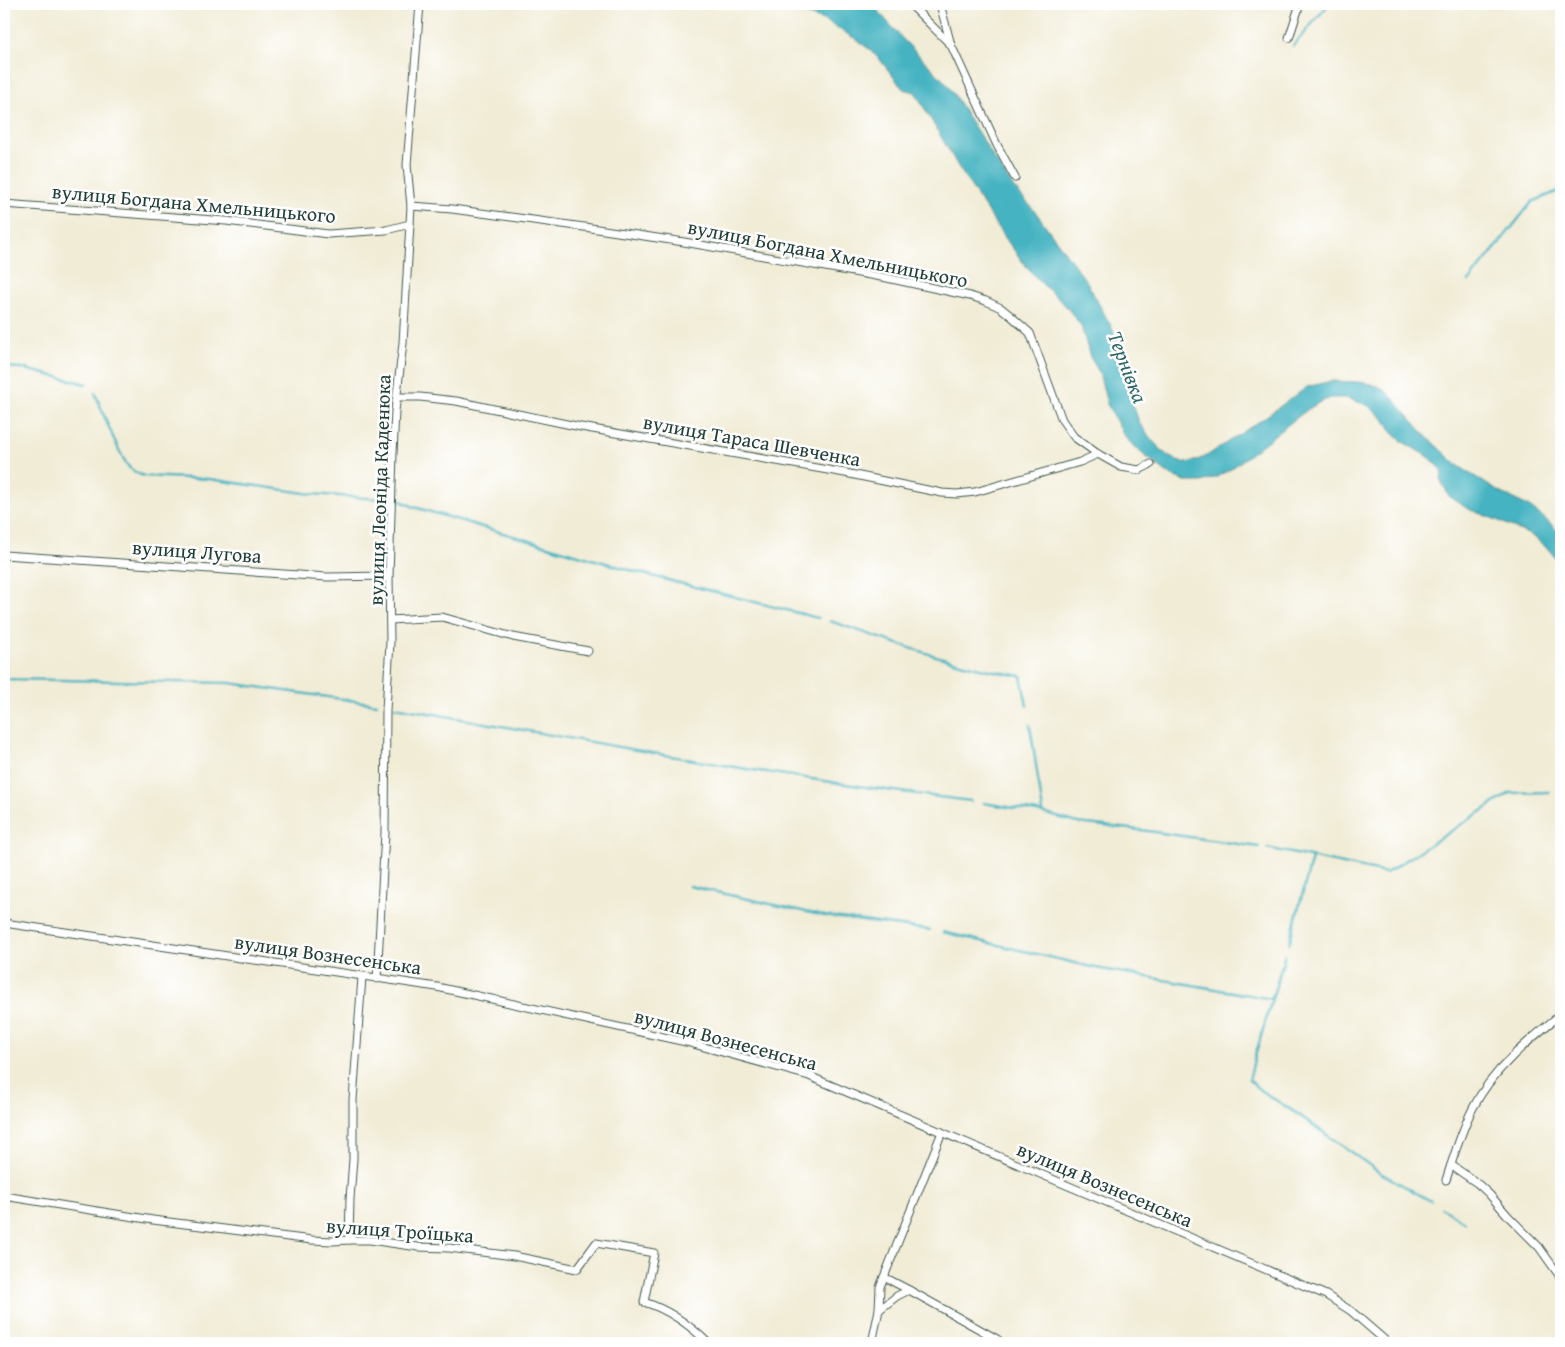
<svg xmlns="http://www.w3.org/2000/svg" width="1565" height="1347" font-family="'Gentium Book Plus',serif">
<style>
.water{fill:#45b3c1;stroke:#32787a}
.lines{fill:none;stroke-linecap:round;stroke-linejoin:round}
.stream{stroke:#45b3c1;stroke-width:2.5}
.street-casing{stroke:#3e574c;stroke-width:9}
.street{stroke:#fff;stroke-width:7}
.labels{text-anchor:middle;dominant-baseline:central;stroke-width:5;stroke-linejoin:round;paint-order:stroke}
.street-label{font-size:20px;fill:#1f3d34;stroke:#fff}
.water-label{font-size:21px;font-style:italic;fill:#2c6665;stroke:#fff}
</style>
<rect width="100%" height="100%" fill="#fff"/>
<filter id="ink" filterUnits="userSpaceOnUse"><feTurbulence type="fractalNoise" baseFrequency=".02" numOctaves="2"/><feDisplacementMap in="SourceGraphic" scale="10" xChannelSelector="R" yChannelSelector="G"/><feConvolveMatrix kernelMatrix="1 2 1 2 8 2 1 2 1" color-interpolation-filters="sRGB"/></filter>
<filter id="wash" filterUnits="userSpaceOnUse"><feTurbulence type="fractalNoise" baseFrequency=".0096" numOctaves="4" result="noise"/><feDisplacementMap in="SourceGraphic" scale="20" xChannelSelector="R" yChannelSelector="G"/><feGaussianBlur stdDeviation="1.12" result="paint"/><feColorMatrix in="noise" values="0 0 0 0 0 0 0 0 0 0 0 0 0 0 0 0 0 1.4 0 .05"/><feComposite in="paint" operator="in"/></filter>
<g filter="url(#wash)">
<rect width="100%" height="100%" fill="#f1ecd6"/>
<polygon class="water" points="776,4 872,4 901,37 948,85 1003,172 1014,188 1034,210 1087,282 1111,326 1117,340 1126,383 1139,422 1151,439 1168,456 1183,463 1191,462 1205,457 1261,420 1307,387 1331,381 1359,382 1371,384 1382,388 1389,394 1426,436 1456,464 1499,492 1528,506 1543,517 1560,533 1561,535 1561,566 1550,551 1534,537 1499,521 1468,509 1449,496 1441,481 1442,470 1430,458 1403,442 1393,433 1384,419 1367,405 1346,398 1331,398 1320,402 1307,410 1231,469 1217,477 1202,482 1188,482 1172,476 1136,449 1123,434 1107,404 1099,372 1090,357 1081,326 1065,305 1037,279 1025,265 1002,234 959,168 915,92 903,89 881,61 869,49 854,38 826,21"/>
<g class="lines">
<g class="stream">
<polyline points="1293,46 1329,4"/>
<polyline points="1469,281 1532,202 1561,190"/>
<polyline points="4,367 21,368 86,384"/>
<path d="M95,393C104,414 115,447 128,466C132,471 138,474 144,476L209,479L312,494L381,499"/>
<polyline points="399,500 414,507 640,573 818,618"/>
<path d="M830,621C893,642 956,666 1021,676L1027,706"/>
<polyline points="4,679 230,683 377,704"/>
<path d="M395,707C586,741 778,778 971,801"/>
<polyline points="1030,725 1043,812"/>
<polyline points="984,803 1043,813 1078,823 1148,831 1259,847"/>
<polyline points="1267,848 1386,873 1510,793 1549,792"/>
<polyline points="689,886 825,916 930,930"/>
<polyline points="943,932 1096,968 1272,999"/>
<polyline points="1289,944 1312,858"/>
<polyline points="1285,955 1254,1060 1249,1080 1260,1090 1299,1115 1379,1172 1431,1201"/>
<polyline points="1441,1208 1464,1222"/>
</g>
</g>
</g>
<g filter="url(#ink)">
<g class="lines">
<defs>
<g id="street">
<polyline points="910,4 951,45"/>
<polyline points="940,4 951,45 997,145 1015,178"/>
<polyline points="1289,38 1300,4"/>
<polyline points="4,204 226,221 328,234 386,230 410,224"/>
<polyline points="411,206 452,209 584,227 684,242 887,278 970,296 986,301 1001,308 1011,316 1030,333 1062,420 1074,437 1098,454 1121,467 1139,470 1151,464"/>
<polyline points="397,397 420,397 456,401 581,427 845,473 942,493 957,494 975,492 1080,462 1098,454"/>
<polyline points="4,555 327,577 389,576"/>
<polyline points="390,620 442,617 513,637 588,651"/>
<polyline points="4,923 437,987 686,1042 809,1076 1326,1295 1351,1311 1388,1343"/>
<polyline points="377,979 385,833 386,710 390,642 389,576 393,453 395,411 403,343 410,224 411,206 407,165 420,4"/>
<polyline points="1451,1165 1477,1183 1489,1194 1509,1217 1539,1247 1561,1278"/>
<path d="M1446,1180C1454,1156 1461,1131 1473,1108C1493,1069 1528,1041 1561,1014"/>
<path d="M4,1196L153,1220L312,1240L332,1241L349,1240H370L418,1247L449,1248L514,1256L577,1269L596,1243L654,1253L644,1302C669,1310 689,1324 708,1343"/>
<polyline points="349,1240 350,1199 353,1159 353,1100 362,977"/>
<polyline points="884,1277 909,1290"/>
<polyline points="879,1310 897,1296 909,1290 997,1339 1002,1343"/>
<polyline points="872,1343 879,1310 880,1287 942,1132"/>
</g>
</defs>
<use href="#street" class="street-casing"/>
<use href="#street" class="street"/>
</g>
</g>
<g class="labels">
<g class="street-label">
<text transform="translate(194 203) rotate(5)">вулиця Богдана Хмельницького</text>
<text transform="translate(828 253) rotate(11)">вулиця Богдана Хмельницького</text>
<text transform="translate(752 440) rotate(10)">вулиця Тараса Шевченка</text>
<text transform="translate(379 490) rotate(-88)">вулиця Леоніда Каденюка</text>
<text transform="translate(197 551) rotate(4)">вулиця Лугова</text>
<text transform="translate(328 954) rotate(8)">вулиця Вознесенська</text>
<text transform="translate(726 1039) rotate(15)">вулиця Вознесенська</text>
<text transform="translate(1105 1184) rotate(23)">вулиця Вознесенська</text>
<text transform="translate(400 1230) rotate(4)">вулиця Троїцька</text>
</g>
<g class="water-label">
<text transform="translate(1128 367) rotate(69)">Тернівка</text>
</g>
</g>
<rect width="1565" height="1347" fill="none" stroke="#fff" stroke-width="20"/>
</svg>
